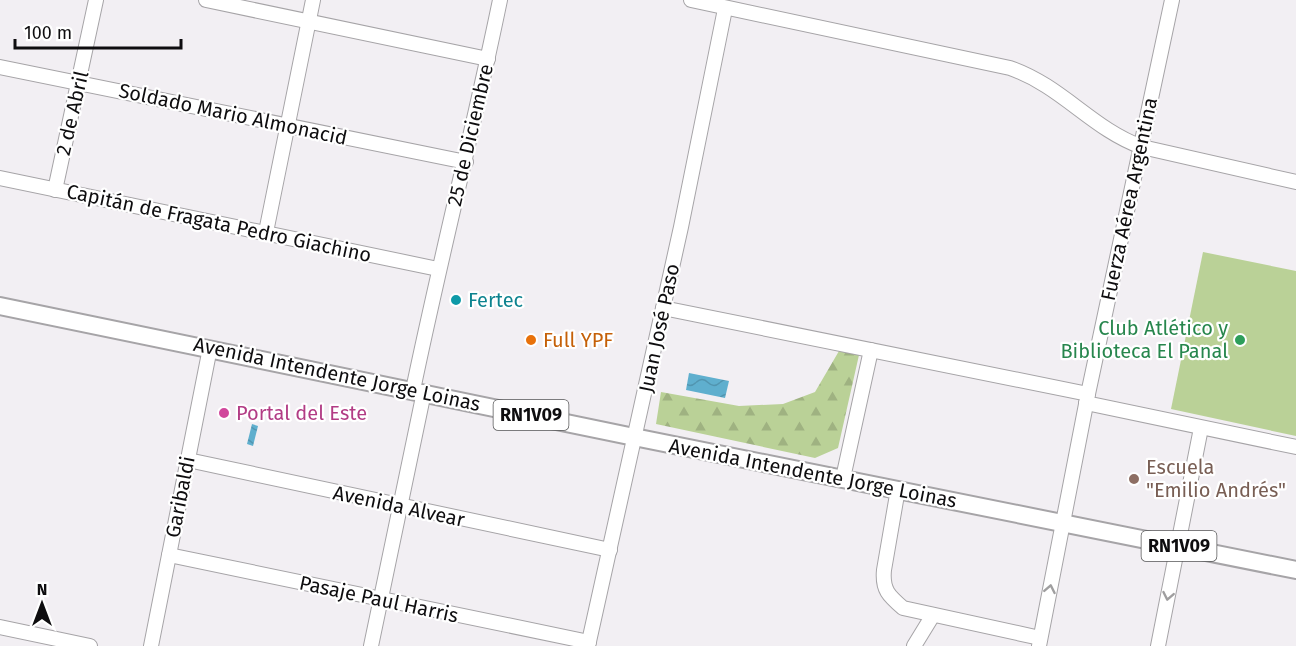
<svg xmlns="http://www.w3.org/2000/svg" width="1296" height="646" font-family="'Fira Sans',sans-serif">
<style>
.forest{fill:url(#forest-firs)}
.green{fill:#bad197}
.water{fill:url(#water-waves)}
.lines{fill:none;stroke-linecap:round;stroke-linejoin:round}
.minor-casing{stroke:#a6a4a7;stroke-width:16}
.major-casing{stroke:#a6a4a7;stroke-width:20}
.minor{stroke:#fff;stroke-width:14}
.major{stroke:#fff;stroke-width:16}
.oneway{stroke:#9f9e9f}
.culture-dot{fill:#0f9aa8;stroke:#fff;stroke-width:2}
.food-dot{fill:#e8710a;stroke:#fff;stroke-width:2}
.leisure-dot{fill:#2e9e5b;stroke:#fff;stroke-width:2}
.hotel-dot{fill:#d1479c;stroke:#fff;stroke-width:2}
.education-dot{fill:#8d6e63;stroke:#fff;stroke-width:2}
.labels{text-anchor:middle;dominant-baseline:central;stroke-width:4.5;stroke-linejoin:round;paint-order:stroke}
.shield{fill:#fff;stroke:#565657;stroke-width:1.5}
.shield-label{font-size:18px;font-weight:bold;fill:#0e0d0f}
.street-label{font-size:20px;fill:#0e0d0f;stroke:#fff}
.culture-label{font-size:20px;fill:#0d838f;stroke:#fff;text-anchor:start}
.leisure-label{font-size:20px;fill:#27864d;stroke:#fff;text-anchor:end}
.food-label{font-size:20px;fill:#c56008;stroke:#fff;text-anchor:start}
.hotel-label{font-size:20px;fill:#b23c85;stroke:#fff;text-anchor:start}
.education-label{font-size:20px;fill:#785e54;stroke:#fff;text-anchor:start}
</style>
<defs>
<pattern id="forest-firs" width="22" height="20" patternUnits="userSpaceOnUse" patternTransform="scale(1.5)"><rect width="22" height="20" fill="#bad197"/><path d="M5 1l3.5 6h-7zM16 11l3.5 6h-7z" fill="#9fb281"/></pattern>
<pattern id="water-waves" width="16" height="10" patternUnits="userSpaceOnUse" patternTransform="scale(1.5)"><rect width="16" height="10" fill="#5fafce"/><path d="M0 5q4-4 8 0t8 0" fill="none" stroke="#5195b0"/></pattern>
</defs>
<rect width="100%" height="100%" fill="#f2eff3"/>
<polygon class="forest" points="839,351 859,355 838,448 815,458 656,424 661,392 739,406 783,404 815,392"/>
<polygon class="green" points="1203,252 1296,271 1296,436 1171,409"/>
<g class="water">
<polygon points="689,373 729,381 725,398 686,390"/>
<polygon points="252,424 258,426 253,446 247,444"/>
</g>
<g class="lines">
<defs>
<g id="minor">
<polyline points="206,0 488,59"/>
<path d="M691,0L1010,68C1062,86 1092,129 1142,147L1296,182"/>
<polyline points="0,67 466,162"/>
<polyline points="0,178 438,269"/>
<polyline points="55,190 96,0"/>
<polyline points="266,232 313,0"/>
<polyline points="663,308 1088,394"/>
<path d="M413,390C440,260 473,131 500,0"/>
<polyline points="1086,403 1296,447"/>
<polyline points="188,460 610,550"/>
<polyline points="843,478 871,350"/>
<path d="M898,489L884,570C882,590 889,596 903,608L1040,638"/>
<polyline points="169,555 589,642"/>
<polyline points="0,627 90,646"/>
<polyline points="151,646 210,348"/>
<polyline points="371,646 424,392"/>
<polyline points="588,646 681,227 725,9"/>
<polyline points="914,646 933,615"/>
<polyline points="1039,646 1088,394 1172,0"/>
<polyline points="1158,646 1201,428"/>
</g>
<polyline id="major" points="0,306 634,437 1296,570"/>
</defs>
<use href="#minor" class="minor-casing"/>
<use href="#major" class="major-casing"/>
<use href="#minor" class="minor"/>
<use href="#major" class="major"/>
</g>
<defs><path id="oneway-chevron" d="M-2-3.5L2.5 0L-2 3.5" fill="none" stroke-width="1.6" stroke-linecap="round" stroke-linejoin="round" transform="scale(1.5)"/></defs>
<g class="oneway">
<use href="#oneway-chevron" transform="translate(1050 589) rotate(-79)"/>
<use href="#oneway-chevron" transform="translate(1168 596) rotate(101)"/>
</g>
<circle class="culture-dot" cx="456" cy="300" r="6"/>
<circle class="food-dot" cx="531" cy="340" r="6"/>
<circle class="leisure-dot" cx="1240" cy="340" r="6"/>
<circle class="hotel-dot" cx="224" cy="413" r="6"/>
<circle class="education-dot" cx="1134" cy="479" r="6"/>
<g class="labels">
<g class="shield">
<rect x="493.5" y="400" width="75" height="30" rx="4.5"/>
<rect x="1141.5" y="531" width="75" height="30" rx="4.5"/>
</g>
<g class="shield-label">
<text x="531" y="415">RN1V09</text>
<text x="1179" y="546">RN1V09</text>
</g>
<g class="street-label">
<text transform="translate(72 113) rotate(-77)">2 de Abril</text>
<text transform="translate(233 114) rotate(12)">Soldado Mario Almonacid</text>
<text transform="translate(470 135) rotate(-77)">25 de Diciembre</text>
<text transform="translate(1129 199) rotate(-78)">Fuerza Aérea Argentina</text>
<text transform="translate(219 223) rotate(12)">Capitán de Fragata Pedro Giachino</text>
<text transform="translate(659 328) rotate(-78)">Juan José Paso</text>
<text transform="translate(337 374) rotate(12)">Avenida Intendente Jorge Loinas</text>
<text transform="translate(813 473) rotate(11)">Avenida Intendente Jorge Loinas</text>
<text transform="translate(180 497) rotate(-79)">Garibaldi</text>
<text transform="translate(399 506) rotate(12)">Avenida Alvear</text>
<text transform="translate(379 599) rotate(12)">Pasaje Paul Harris</text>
</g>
<g class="culture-label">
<text x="468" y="300">Fertec</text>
</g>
<g class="leisure-label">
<text x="1228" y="328">Club Atlético y<tspan x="1228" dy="23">Biblioteca El Panal</tspan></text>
</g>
<g class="food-label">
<text x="543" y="340">Full YPF</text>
</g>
<g class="hotel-label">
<text x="236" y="413">Portal del Este</text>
</g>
<g class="education-label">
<text x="1146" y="467">Escuela<tspan x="1146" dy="23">"Emilio Andrés"</tspan></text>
</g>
</g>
<g transform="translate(42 604)" stroke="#ffffff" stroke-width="4.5" paint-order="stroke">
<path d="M0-4.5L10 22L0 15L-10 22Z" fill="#0e0d0f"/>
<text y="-9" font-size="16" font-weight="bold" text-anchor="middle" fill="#0e0d0f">N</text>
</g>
<path d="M15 39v9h166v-9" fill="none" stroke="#0e0d0f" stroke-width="3"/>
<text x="24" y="39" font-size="18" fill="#0e0d0f" stroke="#ffffff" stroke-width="4.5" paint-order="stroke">100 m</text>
</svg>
